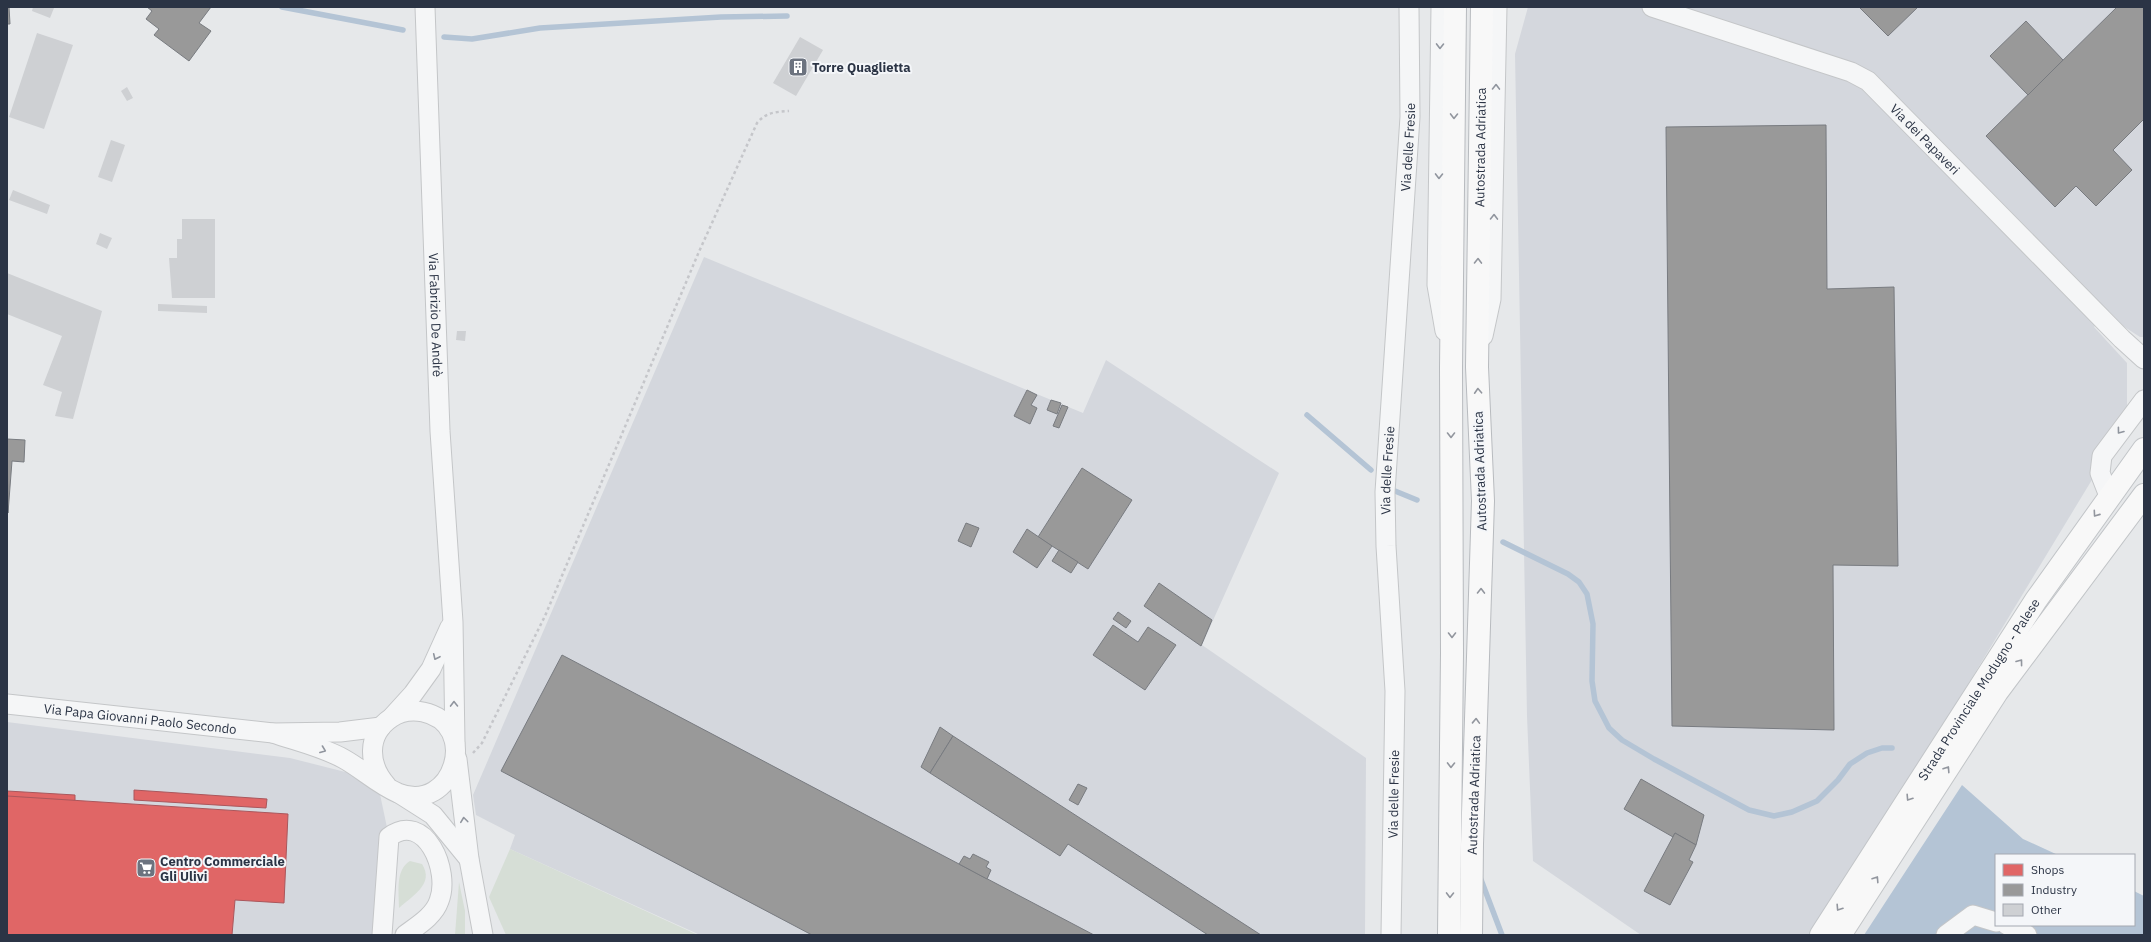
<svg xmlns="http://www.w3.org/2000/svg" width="2151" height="942" font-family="'IBM Plex Sans',sans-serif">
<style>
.built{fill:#d4d7dd}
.green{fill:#d6ded6}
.water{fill:#b4c4d5}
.shops{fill:#e06666;stroke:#aa575c}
.industry{fill:#999;stroke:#787b80}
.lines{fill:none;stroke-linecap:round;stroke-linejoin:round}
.stream{stroke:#b4c4d5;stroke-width:5.5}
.building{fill:#ced0d3}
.minor-casing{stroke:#c4c6c8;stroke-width:21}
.major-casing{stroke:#c2c5c8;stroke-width:24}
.highway-casing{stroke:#b8bbbf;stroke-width:24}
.path{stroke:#c5c6ca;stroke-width:2.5;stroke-dasharray:3 3;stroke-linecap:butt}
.minor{stroke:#f5f6f7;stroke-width:19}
.major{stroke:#f8f8f8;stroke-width:22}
.highway{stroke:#f8f8f8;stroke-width:22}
.oneway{stroke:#90959e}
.oneway2{stroke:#92969e}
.labels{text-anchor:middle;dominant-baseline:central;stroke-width:4;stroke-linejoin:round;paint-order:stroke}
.poi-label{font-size:13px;font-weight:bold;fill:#2b3445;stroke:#f4f6f9;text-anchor:start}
.street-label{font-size:13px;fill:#2b3445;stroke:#f4f6f9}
</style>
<rect width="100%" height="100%" fill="#e6e8ea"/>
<g class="built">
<polygon points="1528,7 2144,7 2144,337 2140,337 2123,326 2109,311 2094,327 2127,363 2127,422 1816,935 1641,935 1533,861 1527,716 1515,54"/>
<polygon points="704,257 1083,413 1106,360 1279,473 1202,645 1366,758 1365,935 700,935 510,849 515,835 476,815 473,795"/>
<polygon points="7,722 290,758 377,780 389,837 382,935 7,935"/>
</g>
<g class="green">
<polygon points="510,849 698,935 506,935 489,897"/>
<path d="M410,861L422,864C435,884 412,896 399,908C399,892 395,870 410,861Z"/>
<polygon points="459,882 465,911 465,935 455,935"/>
</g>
<polygon class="water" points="1962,785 2023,839 2058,855 1996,855 1996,925 2134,925 2134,891 2144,896 2144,935 1864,935"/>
<g class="shops">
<polygon points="134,790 267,799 266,808 134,800"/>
<polygon points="7,791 75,795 75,804 7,800"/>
<polygon points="7,796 288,814 284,903 235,900 232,935 7,935"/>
</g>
<g class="industry">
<polygon points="7,7 9,7 10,24 7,24"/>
<polygon points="147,7 211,7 199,23 211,31 189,61 154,35 159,29 146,19 152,11"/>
<polygon points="1859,7 1918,7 1888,36"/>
<polygon points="2117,7 2144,7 2144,119 2113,150 2132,170 2096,206 2076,186 2055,207 1986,136"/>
<polygon points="2026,21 2063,60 2028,95 1990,56"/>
<polygon points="1826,125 1827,289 1894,287 1898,566 1833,565 1834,730 1672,726 1666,127"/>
<polygon points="1027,390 1037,395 1031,405 1037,408 1030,424 1014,416"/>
<polygon points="1051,400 1061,403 1057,414 1047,410"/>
<polygon points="1062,405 1068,407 1059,428 1053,426"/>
<polygon points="7,439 25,440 24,462 12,461 8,513"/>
<polygon points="1082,468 1132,500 1088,569 1038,537"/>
<polygon points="966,523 979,528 971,547 958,541"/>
<polygon points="1027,529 1052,546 1037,568 1013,552"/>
<polygon points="1059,550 1078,562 1071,573 1052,561"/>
<polygon points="1159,583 1212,620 1201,646 1144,606"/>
<polygon points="1118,612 1131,621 1126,628 1113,619"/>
<polygon points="1113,625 1138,642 1148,627 1176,645 1145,690 1093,655"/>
<polygon points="562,655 959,864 1094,935 812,935 501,771"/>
<polygon points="940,727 953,736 930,773 921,767"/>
<polygon points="953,736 1261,935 1208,935 1068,844 1060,856 930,773"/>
<polygon points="1641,779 1704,815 1696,845 1675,833 1673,837 1624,809"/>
<polygon points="1078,784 1087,788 1078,805 1069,800"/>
<polygon points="1675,833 1696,845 1689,860 1693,862 1670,905 1644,891"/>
<polygon points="973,854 989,862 986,867 991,870 987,879 959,864 964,856 970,859"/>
</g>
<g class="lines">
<g class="stream">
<polyline points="282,7 403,30"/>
<polyline points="444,37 472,39 540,28 721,17 787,16"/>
<polyline points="1307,415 1371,470"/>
<polyline points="1395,491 1417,500"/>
<polyline points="1503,542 1568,574 1579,582 1587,594 1593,624 1592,681 1595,701 1609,728 1622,740 1654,759 1749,810 1774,816 1792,812 1817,801 1838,780 1850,764 1867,753 1882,748 1892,748"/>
<polyline points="1480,877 1502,935"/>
</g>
</g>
<g class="building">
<polygon points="33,7 50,7 54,8 50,18 32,11"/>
<polygon points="37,33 73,45 44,129 9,117"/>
<polygon points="800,37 823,50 796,96 773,83"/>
<polygon points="127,87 133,98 127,101 121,91"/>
<polygon points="111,140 125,145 112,182 98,177"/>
<polygon points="13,190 50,205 47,214 9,200"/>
<polygon points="182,219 215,219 215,298 172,298 169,258 177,258 177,239 182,239"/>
<polygon points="100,233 112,238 107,249 96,244"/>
<polygon points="7,273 102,311 73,419 55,416 62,392 43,385 62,336 7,314"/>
<polygon points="158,304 207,306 207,313 158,311"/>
<polygon points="457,331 466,331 465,341 456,340"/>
</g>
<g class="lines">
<defs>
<g id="minor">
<path id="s1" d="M425,7L440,431L453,622L455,743"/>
<polyline points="1441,7 1437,285 1445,331"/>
<path id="s2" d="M1652,7L1851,72L1868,81L2122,339L2144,359"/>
<polyline points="1483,336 1491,299 1497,7"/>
<polyline points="2109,496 2100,473 2102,456 2144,400"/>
<path id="s3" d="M7,704L273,733L340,732L381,727"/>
<polyline points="393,716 413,694 431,669 450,627"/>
<path d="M273,733C296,741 323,747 344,759C362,769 379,785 398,793C454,815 481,724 423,712C412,710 401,711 391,718C366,735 368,765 387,786"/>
<polyline points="457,759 469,859 483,935"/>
<polyline points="400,794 433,815 469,859"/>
<polyline points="2007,925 2019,929 2027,935"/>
<path d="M382,935L389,837C425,810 451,871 439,901C434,916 417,926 405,935"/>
<path id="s4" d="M1391,935L1395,691L1386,546L1385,492L1410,117L1409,7"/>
<polyline points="1946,935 1973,915 1996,922"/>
</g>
<g id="major">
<path id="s5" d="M1821,935L2036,600L2144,449"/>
<polyline points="1840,935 1997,692 2144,495"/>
</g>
<g id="highway">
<polyline points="1449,935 1452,653 1451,368 1455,7"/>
<path id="s6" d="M1471,935L1472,844L1483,501L1477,367L1482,7"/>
</g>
</defs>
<use href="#minor" class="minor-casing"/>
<use href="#major" class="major-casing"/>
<use href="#highway" class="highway-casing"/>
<path class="path" d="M473,753L482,743L545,616L698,254L757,123C766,112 776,112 789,111"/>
<use href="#minor" class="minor"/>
<use href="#major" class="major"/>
<use href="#highway" class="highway"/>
</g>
<defs><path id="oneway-chevron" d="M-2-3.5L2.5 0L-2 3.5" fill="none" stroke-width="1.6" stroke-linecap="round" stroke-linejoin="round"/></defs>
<g class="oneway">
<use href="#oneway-chevron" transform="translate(1440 46) rotate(91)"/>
<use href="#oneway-chevron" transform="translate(1496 87) rotate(-89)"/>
<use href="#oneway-chevron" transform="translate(1439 176) rotate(91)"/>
<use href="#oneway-chevron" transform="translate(1494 217) rotate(-89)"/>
<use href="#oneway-chevron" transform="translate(2120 431) rotate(127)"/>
<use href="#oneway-chevron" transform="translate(436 657) rotate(115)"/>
<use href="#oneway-chevron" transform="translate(454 704) rotate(-91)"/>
<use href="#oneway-chevron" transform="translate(323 750) rotate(21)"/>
<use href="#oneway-chevron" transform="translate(464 820) rotate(-97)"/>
</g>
<g class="oneway2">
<use href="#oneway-chevron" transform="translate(1454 116) rotate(91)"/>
<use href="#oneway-chevron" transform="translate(1478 261) rotate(-89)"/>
<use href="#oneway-chevron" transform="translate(1478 391) rotate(-93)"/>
<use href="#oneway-chevron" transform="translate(1451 435) rotate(90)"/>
<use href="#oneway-chevron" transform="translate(2096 514) rotate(125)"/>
<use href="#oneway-chevron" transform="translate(1481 591) rotate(-89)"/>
<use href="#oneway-chevron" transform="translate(1452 635) rotate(90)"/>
<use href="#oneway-chevron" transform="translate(2020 662) rotate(-53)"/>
<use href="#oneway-chevron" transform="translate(1476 721) rotate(-88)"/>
<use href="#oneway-chevron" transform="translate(1451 765) rotate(91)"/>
<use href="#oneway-chevron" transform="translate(1947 769) rotate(-57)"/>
<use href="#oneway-chevron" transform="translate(1909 798) rotate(123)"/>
<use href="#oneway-chevron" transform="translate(1876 879) rotate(-57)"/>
<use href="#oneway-chevron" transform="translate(1450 895) rotate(91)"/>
<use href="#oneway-chevron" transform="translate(1839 908) rotate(123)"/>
</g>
<defs>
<symbol id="building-square" viewBox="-11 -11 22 22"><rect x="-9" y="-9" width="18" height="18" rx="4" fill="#6c737f" stroke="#f4f6f9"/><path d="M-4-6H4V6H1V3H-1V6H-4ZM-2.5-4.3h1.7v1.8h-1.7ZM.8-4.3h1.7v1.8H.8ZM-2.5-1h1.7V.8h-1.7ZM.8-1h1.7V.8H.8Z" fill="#fff"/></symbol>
<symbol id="supermarket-square" viewBox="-11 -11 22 22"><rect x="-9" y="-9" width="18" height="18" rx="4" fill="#6c737f" stroke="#f4f6f9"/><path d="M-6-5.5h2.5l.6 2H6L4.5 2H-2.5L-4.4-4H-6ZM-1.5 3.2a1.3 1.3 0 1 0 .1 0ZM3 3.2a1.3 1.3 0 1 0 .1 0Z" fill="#fff"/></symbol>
</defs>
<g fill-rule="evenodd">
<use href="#building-square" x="787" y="56" width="22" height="22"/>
<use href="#supermarket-square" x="135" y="857" width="22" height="22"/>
</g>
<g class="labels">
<g class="poi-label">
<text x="812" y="67">Torre Quaglietta</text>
<text x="160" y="861">Centro Commerciale<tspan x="160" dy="15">Gli Ulivi</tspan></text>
</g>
<g class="street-label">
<text stroke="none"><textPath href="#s2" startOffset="310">Via dei Papaveri</textPath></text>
<text stroke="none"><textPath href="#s6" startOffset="788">Autostrada Adriatica</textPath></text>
<text stroke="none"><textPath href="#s4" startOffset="789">Via delle Fresie</textPath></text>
<text stroke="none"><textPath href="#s1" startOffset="308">Via Fabrizio De Andrè</textPath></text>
<text stroke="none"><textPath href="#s4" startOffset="465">Via delle Fresie</textPath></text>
<text transform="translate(1480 471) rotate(-92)">Autostrada Adriatica</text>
<text stroke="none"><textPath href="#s5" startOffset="292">Strada Provinciale Modugno - Palese</textPath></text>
<text stroke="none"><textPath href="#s3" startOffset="134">Via Papa Giovanni Paolo Secondo</textPath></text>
<text stroke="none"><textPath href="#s4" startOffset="141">Via delle Fresie</textPath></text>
<text stroke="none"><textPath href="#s6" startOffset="140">Autostrada Adriatica</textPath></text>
</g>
</g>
<rect width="2151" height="942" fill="none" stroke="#2b3445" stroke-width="16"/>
<rect x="1995" y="854" width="140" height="72" fill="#f4f6f9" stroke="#a4a8b1"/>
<rect x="2003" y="864" width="20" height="12" fill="#e06666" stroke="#a4a8b1"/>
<text x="2031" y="874" font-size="12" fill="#2b3445">Shops</text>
<rect x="2003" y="884" width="20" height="12" fill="#999999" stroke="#a4a8b1"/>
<text x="2031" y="894" font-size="12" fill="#2b3445">Industry</text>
<rect x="2003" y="904" width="20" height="12" fill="#ced0d3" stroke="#a4a8b1"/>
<text x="2031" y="914" font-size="12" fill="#2b3445">Other</text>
</svg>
